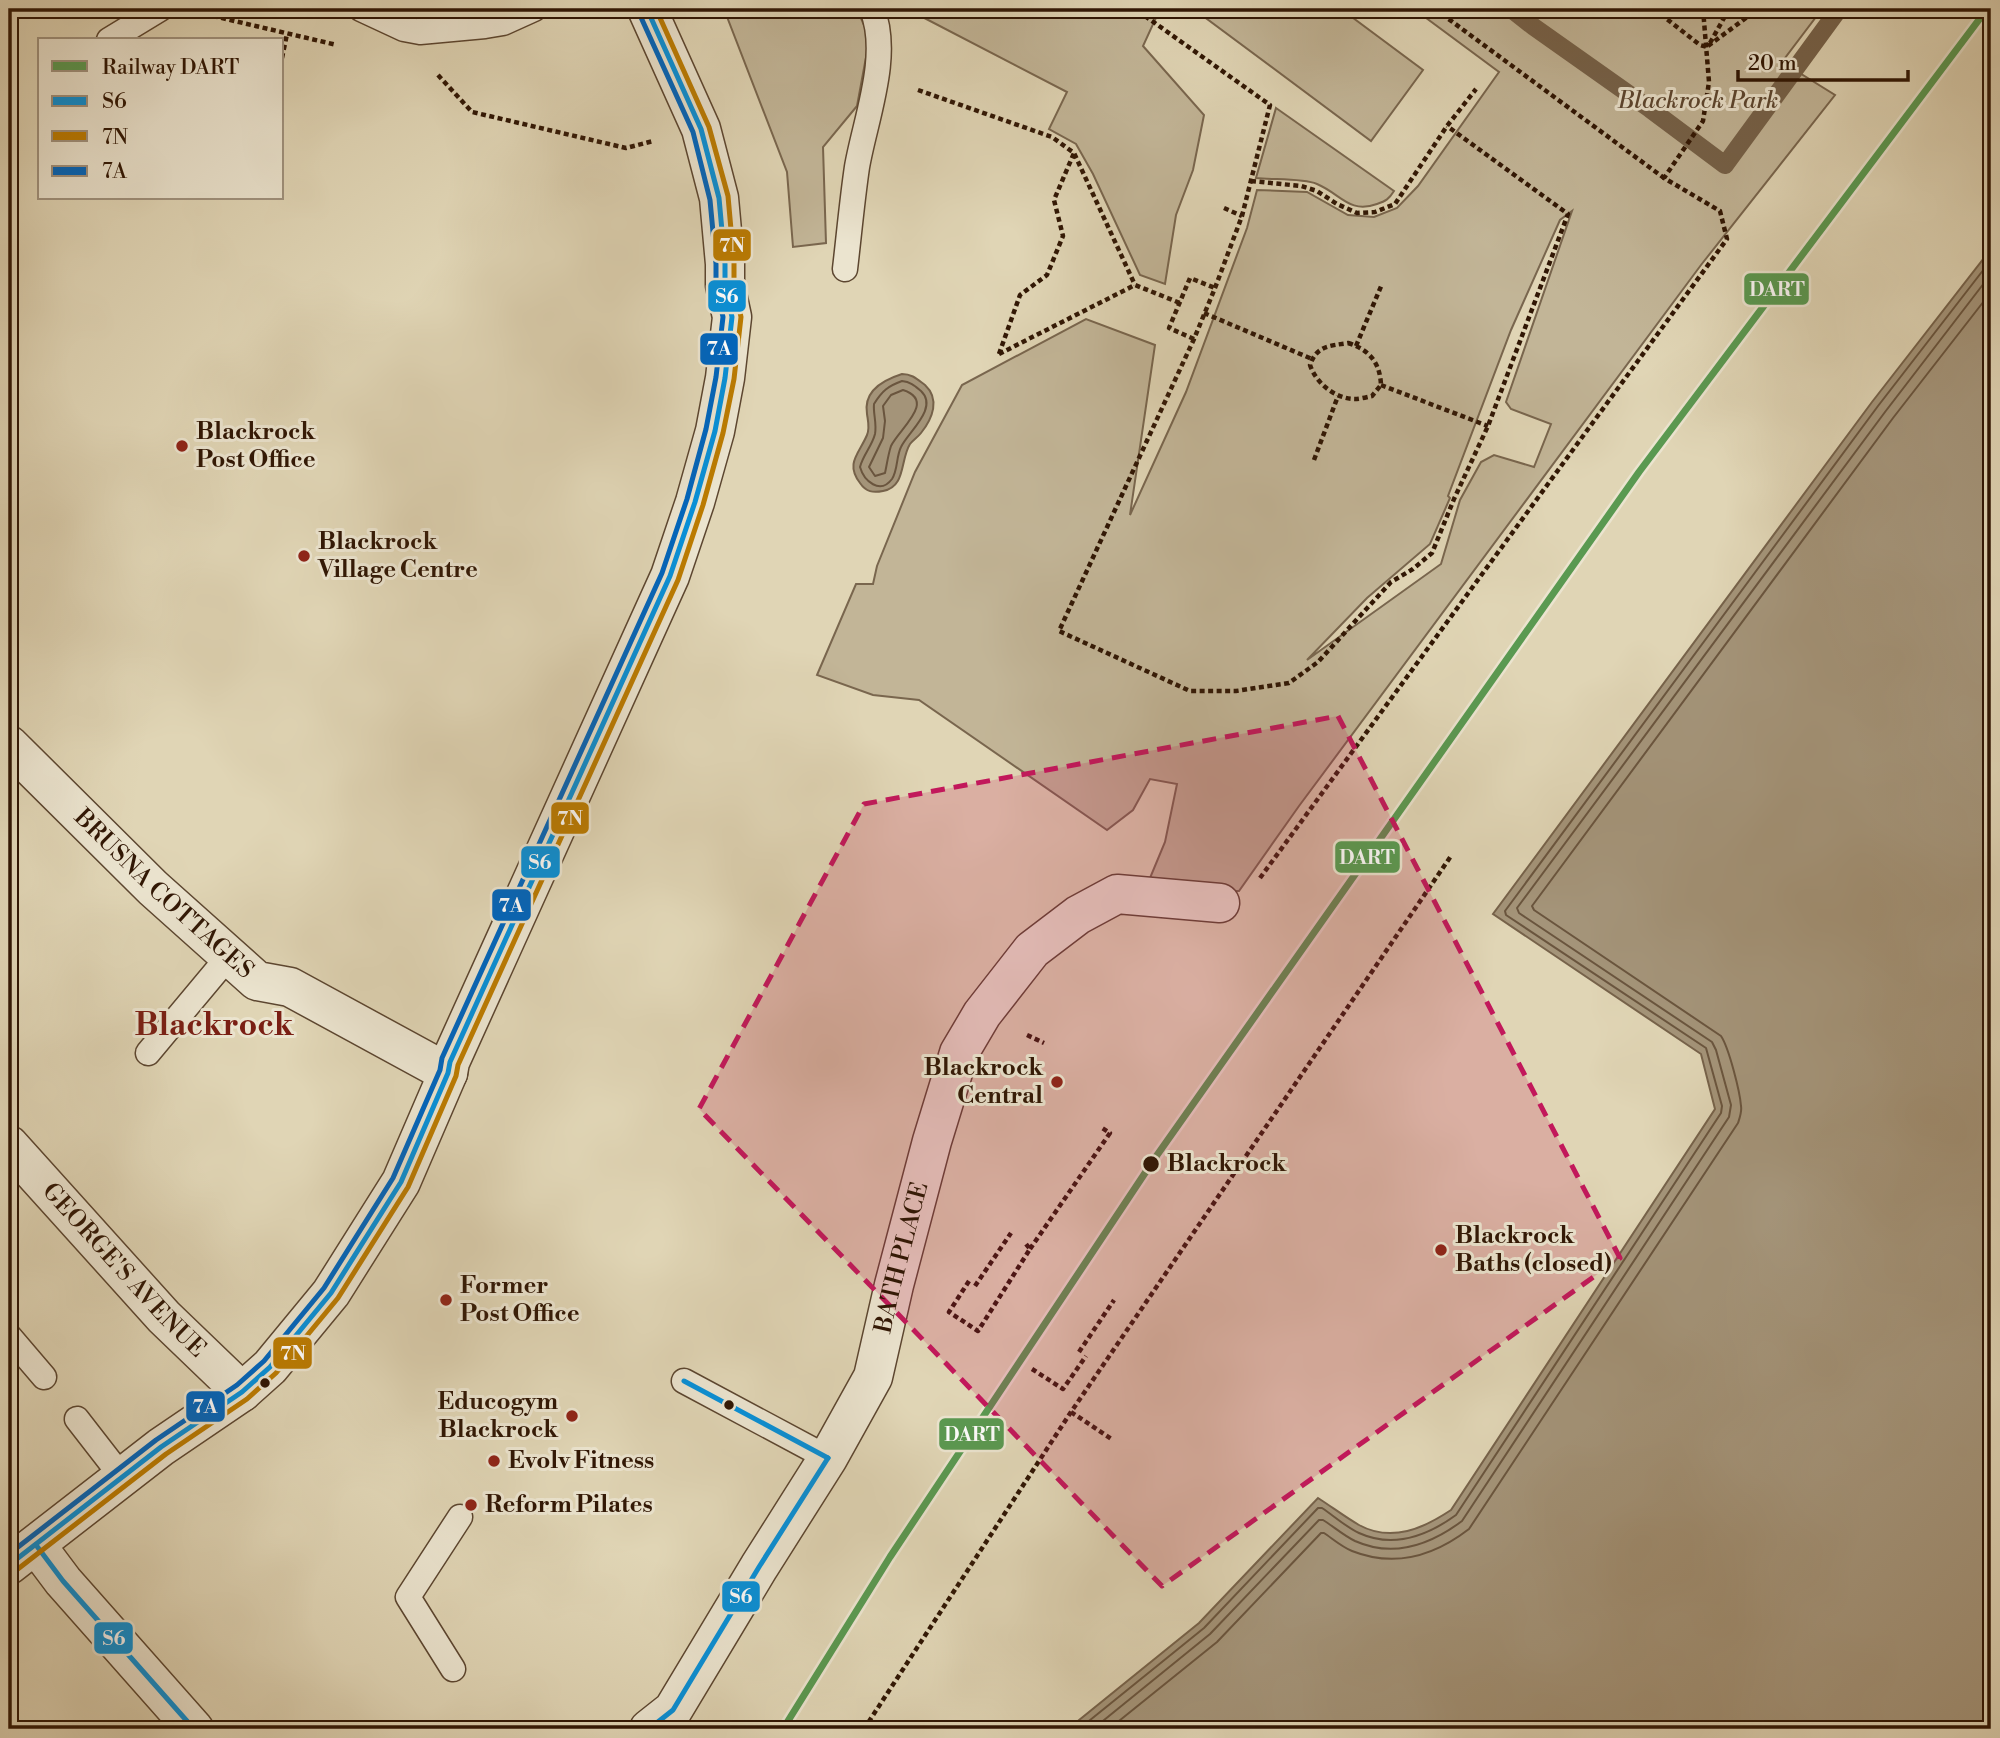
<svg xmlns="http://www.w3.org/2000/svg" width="2000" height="1738" font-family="'Libre Bodoni',serif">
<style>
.green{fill:#c2b597;stroke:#79664e;stroke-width:2;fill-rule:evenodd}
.water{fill:#a49479;stroke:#76624a;stroke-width:2}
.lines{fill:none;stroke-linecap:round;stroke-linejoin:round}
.shore{stroke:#6a553e;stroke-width:2}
.stream{stroke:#76624a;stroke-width:18}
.service-casing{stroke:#5c4630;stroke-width:27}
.minor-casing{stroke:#5c4630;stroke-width:41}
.tertiary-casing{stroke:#5c4630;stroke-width:41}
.path{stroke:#301604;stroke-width:4.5;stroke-dasharray:5 3.5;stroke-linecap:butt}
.service{stroke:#ebe4cf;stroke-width:24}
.minor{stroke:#ebe4cf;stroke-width:38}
.tertiary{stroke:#ebe4cf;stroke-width:38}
.bus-1-casing{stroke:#ebe4cf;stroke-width:10}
.bus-2-casing{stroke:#ebe4cf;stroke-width:10}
.bus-3-casing{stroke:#ebe4cf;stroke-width:10}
.bus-1{stroke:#0790d9;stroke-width:5}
.bus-2{stroke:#bb7b01;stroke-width:5}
.bus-3{stroke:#0065bd;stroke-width:5}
.rail-1-casing{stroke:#ebe4cf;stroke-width:12}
.rail-1{stroke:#5a9951;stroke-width:7}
.marked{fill:#c2185b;fill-opacity:0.2;stroke:#c2185b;stroke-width:5;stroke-dasharray:14 9;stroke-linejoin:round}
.poi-dot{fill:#8f2418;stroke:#ebe4cf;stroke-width:2.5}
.stop-dot{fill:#301604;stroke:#ebe4cf;stroke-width:2.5}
.labels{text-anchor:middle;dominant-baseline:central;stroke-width:6;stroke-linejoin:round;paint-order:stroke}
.park-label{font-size:24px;font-style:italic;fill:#5c4630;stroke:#ebe4cf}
.poi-label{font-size:24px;font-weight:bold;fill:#301604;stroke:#ebe4cf;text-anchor:start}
.street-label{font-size:24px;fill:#301604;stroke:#ebe4cf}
.stop-label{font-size:24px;font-weight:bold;fill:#301604;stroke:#ebe4cf;text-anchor:start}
.district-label{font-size:32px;font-weight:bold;fill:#7a1f14;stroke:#ebe4cf}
.line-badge{stroke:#ebe4cf;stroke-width:2.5}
.badge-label{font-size:19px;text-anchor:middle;font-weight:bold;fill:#fff}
</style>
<rect width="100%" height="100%" fill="#e0d5b5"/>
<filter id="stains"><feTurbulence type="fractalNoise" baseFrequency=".00286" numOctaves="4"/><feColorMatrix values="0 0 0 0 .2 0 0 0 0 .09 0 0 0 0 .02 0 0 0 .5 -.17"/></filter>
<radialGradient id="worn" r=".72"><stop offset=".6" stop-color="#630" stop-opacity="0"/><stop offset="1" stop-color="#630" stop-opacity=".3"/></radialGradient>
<g class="green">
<polygon points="724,9 857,9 867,32 867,52 857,106 823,147 826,243 793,247 787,172"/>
<polygon points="907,9 1160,9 1143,46 1204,115 1193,170 1176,215 1165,284 1140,275 1093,174 1076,144 1049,129 1067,92"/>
<polygon points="1202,9 1341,9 1423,70 1371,141 1199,13"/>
<path d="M1414,9H1822L1782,62L1835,95L1701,265L1299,806L1239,891H1222L1150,878L1165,842L1177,784L1150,779L1133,810L1107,830L919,700L873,695L817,675L856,584H873L877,566L915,472L962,385L1086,319L1155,345L1130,515L1186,392L1247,228L1257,190L1307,192L1348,215L1374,217L1397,208L1418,186L1499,72ZM1572,211L1506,402L1511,409L1551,424L1534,467L1494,455L1481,462L1460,500L1441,564L1307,660L1367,598L1430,544L1450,498L1448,496L1511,330L1560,220Z"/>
<path d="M1276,108L1394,191C1389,199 1386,201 1377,204C1349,214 1341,194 1317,184C1302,178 1274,180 1256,178Z"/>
</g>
<g class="water">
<path d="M1991,249V1729H1068L1199,1623L1318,1498C1332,1507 1345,1517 1359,1525C1392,1543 1424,1528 1451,1510L1715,1109L1701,1054L1493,914L1872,402Z"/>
<path d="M902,374C912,374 917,379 925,385C940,399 933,418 921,433C918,437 913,440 910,444C900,460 906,487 883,491C873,493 866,492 860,483C845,463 859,454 867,435C870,428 868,421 867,414C863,391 883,380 902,374Z"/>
</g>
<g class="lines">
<g class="shore">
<path d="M902,381C911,382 915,386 921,391C939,408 908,432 901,447C896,457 898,470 892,479C880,495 864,481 860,467C863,455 872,446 875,434C877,423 873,414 874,404C882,391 888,386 902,381Z"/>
<path d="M903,390C937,401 899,429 891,446C888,455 887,464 885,473L875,476L869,467L883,438L885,421L883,406L891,395Z"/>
<path d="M1079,1729L1204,1628L1318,1508H1322C1334,1516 1346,1527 1359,1533C1394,1549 1427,1536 1456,1515L1721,1113L1722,1106L1706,1048L1506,915L1505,911L1878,406L1991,260"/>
<path d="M1093,1729L1210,1634L1319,1520H1323C1333,1526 1343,1535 1355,1541C1393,1558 1430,1545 1462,1521L1729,1117L1731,1105L1716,1050L1712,1042L1519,913L1517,908L1885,412L1991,274"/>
<path d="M1109,1729L1217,1642L1321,1533H1324C1333,1539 1342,1547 1352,1551C1395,1568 1434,1556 1469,1529L1738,1123C1740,1117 1742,1112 1741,1106C1740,1092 1729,1048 1721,1036L1534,910L1532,906L1893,418L1991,292"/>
</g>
<polyline class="stream" points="1511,9 1534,27 1650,109 1725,165 1839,9"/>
<defs>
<g id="service">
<polyline points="361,9 404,29 420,32 485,26 503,23 534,9"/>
<polyline points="422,9 462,27"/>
<polyline points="109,40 160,9"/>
<path d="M845,269C849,235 852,201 857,167C865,120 891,56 872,9"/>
<polyline points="148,1053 229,956"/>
<polyline points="9,1336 44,1377"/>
<polyline points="684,1381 828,1458"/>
<polyline points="77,1419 122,1477"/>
<polyline points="453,1669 408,1597 460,1517"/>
</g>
<g id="minor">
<path id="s1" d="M9,745L153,888L257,981L290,987L448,1073"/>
<polyline points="36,1545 63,1581 194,1729"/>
<path id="s2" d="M649,1729L673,1710L759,1567L828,1458L873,1377L894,1285L932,1141L959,1053L982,1014L1032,950L1078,915L1117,894L1220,903"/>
</g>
<g id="tertiary">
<path id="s3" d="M9,1145L164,1317L242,1392"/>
<polyline points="9,1565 161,1447 242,1392 270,1367 331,1293 401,1182 448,1073 450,1062 670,576 695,502 715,431 725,378 732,317 725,285 725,264 719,198 701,129 647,9"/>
</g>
</defs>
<use href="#service" class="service-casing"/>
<use href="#minor" class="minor-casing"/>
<use href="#tertiary" class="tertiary-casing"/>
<g class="path">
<polyline points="208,9 213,16 337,45"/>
<polyline points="1435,9 1664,178"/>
<polyline points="1654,9 1700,45 1707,47"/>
<polyline points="1138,11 1270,105 1242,216 1215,288 1194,339 1059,631 1190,691 1236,691 1289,683 1318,662 1391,582 1413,569 1432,553 1454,499 1488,426 1568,214 1447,126"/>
<polyline points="1710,43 1729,9"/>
<polyline points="1708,46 1750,15 1754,9"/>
<polyline points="282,58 287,34"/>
<polyline points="438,75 472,112 626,148 653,141"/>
<polyline points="918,90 1052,137 1074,153 1135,285"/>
<polyline points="1251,181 1301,186 1317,191 1337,204 1357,213 1375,212 1395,204 1447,126 1476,89"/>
<polyline points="1224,208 1242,216"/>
<polyline points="1204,313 1312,359"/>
<polyline points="1194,339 1169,328 1190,278 1215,288"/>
<path d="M1348,343C1370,350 1380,363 1381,385L1372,396C1367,397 1360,399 1355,399C1335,399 1316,383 1310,365C1317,345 1330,346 1348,343Z"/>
<polyline points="1356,346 1382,284"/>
<polyline points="999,354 1020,295 1047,275 1063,236 1054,200 1074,153"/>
<polyline points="999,354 1135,285 1180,303"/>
<polyline points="1381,385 1488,426"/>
<polyline points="1314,460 1338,396"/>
<polyline points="1260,878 1727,239 1720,211 1664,178 1703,121 1709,82 1703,9"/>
<polyline points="1027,1035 1044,1043"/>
<polyline points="1030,1249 1110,1133 1102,1128"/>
<polyline points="969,1281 949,1312 978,1331 1030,1249 1026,1244"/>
<polyline points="975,1286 1011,1233"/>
<polyline points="1079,1352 1114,1300"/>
<polyline points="1032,1369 1063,1389 1086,1356"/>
<polyline points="1071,1412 1113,1440"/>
<polyline points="835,1729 838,1725 844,1729"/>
<polyline points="864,1729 1071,1412 1451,856"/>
</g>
<use href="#service" class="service"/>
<use href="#minor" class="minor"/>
<use href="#tertiary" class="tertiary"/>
<defs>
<g id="bus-1">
<polyline points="684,1381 828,1458"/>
<polyline points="36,1545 63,1581 194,1729"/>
<polyline points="9,1565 161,1447 242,1392 270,1367 331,1293 401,1182 448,1073 450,1062 670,576 695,502 715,431 725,378 732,317 725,285 725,264 719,198 701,129 647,9"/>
<polyline points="649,1729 673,1710 759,1567 828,1458"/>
</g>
<polyline id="bus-2" points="14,1572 166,1454 247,1399 276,1373 338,1298 408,1187 456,1076 458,1065 678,580 703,505 723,433 734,379 741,317 734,284 734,263 728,196 709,127 656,9"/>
<polyline id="bus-3" points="9,1554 156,1440 237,1385 264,1361 324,1288 393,1178 440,1070 442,1058 662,573 687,499 706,429 716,377 723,317 716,286 716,264 710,200 693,132 639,13"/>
</defs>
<use href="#bus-1" class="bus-1-casing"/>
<use href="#bus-2" class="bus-2-casing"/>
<use href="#bus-3" class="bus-3-casing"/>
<use href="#bus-1" class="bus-1"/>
<use href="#bus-2" class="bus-2"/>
<use href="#bus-3" class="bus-3"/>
<defs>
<polyline id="rail-1" points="783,1729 890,1557 1155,1158 1639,472 1987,9"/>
</defs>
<use href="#rail-1" class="rail-1-casing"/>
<use href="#rail-1" class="rail-1"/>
</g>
<path class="marked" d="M1338,716L1620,1258L1162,1586L699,1109L864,804Z"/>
<g class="poi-dot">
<circle cx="182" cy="446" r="7"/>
<circle cx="304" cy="556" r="7"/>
<circle cx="1057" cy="1082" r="7"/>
<circle cx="1441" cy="1250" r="7"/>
<circle cx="446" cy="1300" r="7"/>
<circle cx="572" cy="1416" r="7"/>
<circle cx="494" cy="1461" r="7"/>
<circle cx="471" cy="1505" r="7"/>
</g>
<g class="stop-dot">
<circle cx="1151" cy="1164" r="9"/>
<circle cx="265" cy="1383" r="6"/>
<circle cx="729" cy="1405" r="6"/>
</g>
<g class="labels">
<g class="park-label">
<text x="1698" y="101">Blackrock Park</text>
</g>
<g class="poi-label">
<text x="196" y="432">Blackrock<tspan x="196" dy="28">Post Office</tspan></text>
<text x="318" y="542">Blackrock<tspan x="318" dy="28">Village Centre</tspan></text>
<text x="1043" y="1068" text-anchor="end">Blackrock<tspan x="1043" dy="28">Central</tspan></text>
<text x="1455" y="1236">Blackrock<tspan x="1455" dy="28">Baths (closed)</tspan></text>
<text x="460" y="1286">Former<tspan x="460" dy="28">Post Office</tspan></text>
<text x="558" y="1402" text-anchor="end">Educogym<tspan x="558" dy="28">Blackrock</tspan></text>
<text x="508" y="1461">Evolv Fitness</text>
<text x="485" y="1505">Reform Pilates</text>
</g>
<g class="street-label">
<text stroke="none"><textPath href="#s1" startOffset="215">BRUSNA COTTAGES</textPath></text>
<text stroke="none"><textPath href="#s2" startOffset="542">BATH PLACE</textPath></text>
<text stroke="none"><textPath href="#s3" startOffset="170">GEORGE'S AVENUE</textPath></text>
</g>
<g class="stop-label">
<text x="1167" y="1164">Blackrock</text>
</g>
<g class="district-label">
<text x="214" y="1025">Blackrock</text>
</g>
</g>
<g class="line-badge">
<rect x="712" y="228" width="40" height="34" rx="7" fill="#bb7b01"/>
<rect x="1743" y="272" width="67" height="34" rx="7" fill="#5a9951"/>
<rect x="707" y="279" width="40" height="34" rx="7" fill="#0790d9"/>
<rect x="699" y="332" width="40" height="34" rx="7" fill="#0065bd"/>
<rect x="550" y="801" width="40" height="34" rx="7" fill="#bb7b01"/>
<rect x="1334" y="840" width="67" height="34" rx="7" fill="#5a9951"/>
<rect x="520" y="845" width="41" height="34" rx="7" fill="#0790d9"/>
<rect x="491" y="888" width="41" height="34" rx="7" fill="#0065bd"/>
<rect x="272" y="1336" width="41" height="34" rx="7" fill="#bb7b01"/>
<rect x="185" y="1390" width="41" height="33" rx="7" fill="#0065bd"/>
<rect x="938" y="1417" width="67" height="34" rx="7" fill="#5a9951"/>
<rect x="721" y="1580" width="40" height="33" rx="7" fill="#0790d9"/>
<rect x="93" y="1621" width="41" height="34" rx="7" fill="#0790d9"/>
</g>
<g class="badge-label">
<text x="732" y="252">7N</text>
<text x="1777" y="296">DART</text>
<text x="727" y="303">S6</text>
<text x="719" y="355">7A</text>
<text x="570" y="825">7N</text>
<text x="1367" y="864">DART</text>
<text x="540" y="869">S6</text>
<text x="511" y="912">7A</text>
<text x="293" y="1360">7N</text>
<text x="205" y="1413">7A</text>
<text x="972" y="1441">DART</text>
<text x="741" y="1603">S6</text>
<text x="114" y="1645">S6</text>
</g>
<rect width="2000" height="1738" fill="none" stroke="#e0d5b5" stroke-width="35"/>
<rect x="10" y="10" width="1979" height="1717" fill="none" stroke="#301604" stroke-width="3.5"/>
<rect x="18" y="18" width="1965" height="1703" fill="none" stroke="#301604" stroke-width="2"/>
<rect x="38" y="38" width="245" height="161" fill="#ebe4cf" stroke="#a0927e" stroke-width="2"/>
<rect x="52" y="61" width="35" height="10" fill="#5a9951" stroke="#a0927e" stroke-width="2"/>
<text x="102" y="74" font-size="21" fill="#301604">Railway DART</text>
<rect x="52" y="96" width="35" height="10" fill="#0790d9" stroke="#a0927e" stroke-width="2"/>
<text x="102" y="108" font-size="21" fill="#301604">S6</text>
<rect x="52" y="131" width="35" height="10" fill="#bb7b01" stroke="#a0927e" stroke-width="2"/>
<text x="102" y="144" font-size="21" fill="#301604">7N</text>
<rect x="52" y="166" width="35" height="10" fill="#0065bd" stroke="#a0927e" stroke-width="2"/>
<text x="102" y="178" font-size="21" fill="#301604">7A</text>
<path d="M1738 70v10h170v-10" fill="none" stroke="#301604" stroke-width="3.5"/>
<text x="1748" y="70" font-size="21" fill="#301604" stroke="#ebe4cf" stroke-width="5" paint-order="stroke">20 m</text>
<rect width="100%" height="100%" filter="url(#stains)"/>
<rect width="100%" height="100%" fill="url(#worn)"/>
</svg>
